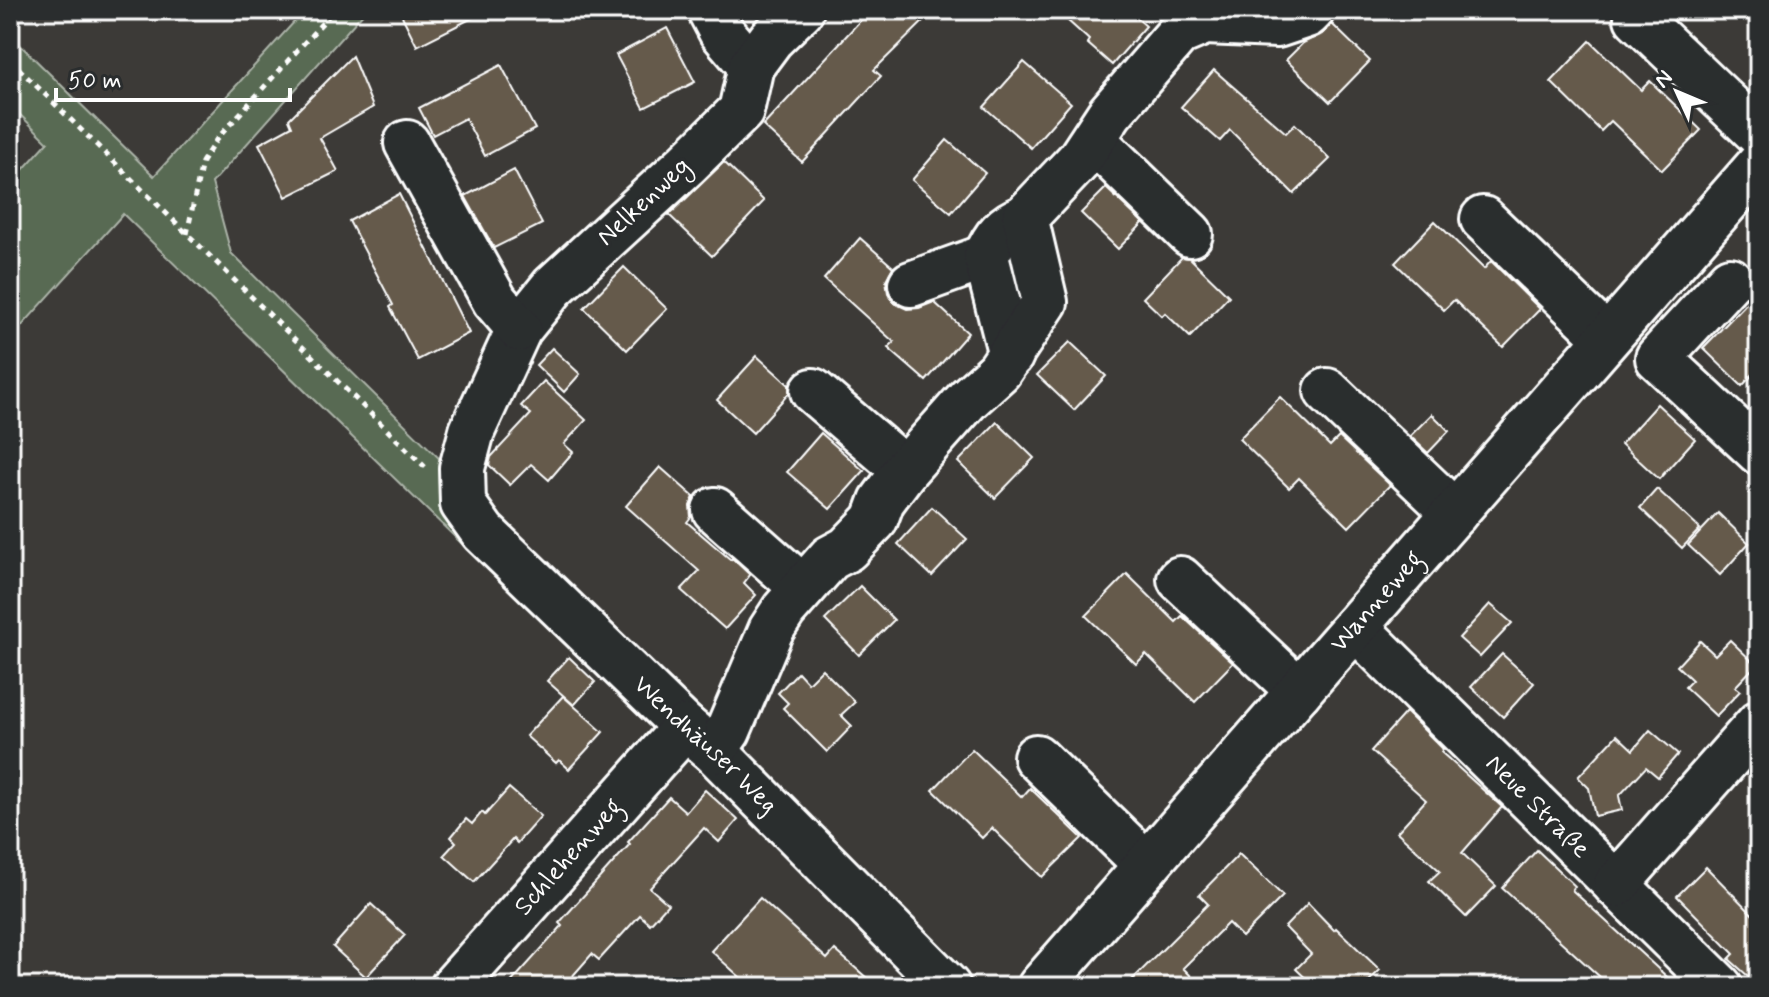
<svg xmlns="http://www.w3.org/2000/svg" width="1769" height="997" font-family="Mynerve,sans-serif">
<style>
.green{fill:#596a53;stroke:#acb4a9;stroke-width:2}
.building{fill:#655a4c;stroke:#fff;stroke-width:2}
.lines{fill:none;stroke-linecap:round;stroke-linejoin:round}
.minor-casing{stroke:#fff;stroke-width:50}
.path{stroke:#fff;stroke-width:5;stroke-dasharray:6 6;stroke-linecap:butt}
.minor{stroke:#2a2d2e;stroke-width:44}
.labels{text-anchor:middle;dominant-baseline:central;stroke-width:7;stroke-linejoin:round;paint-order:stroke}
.street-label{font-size:26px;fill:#fff;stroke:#2a2d2e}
</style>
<rect width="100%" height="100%" fill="#3c3a37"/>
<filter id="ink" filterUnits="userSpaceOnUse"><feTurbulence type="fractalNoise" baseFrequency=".0125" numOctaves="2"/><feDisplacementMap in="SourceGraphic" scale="16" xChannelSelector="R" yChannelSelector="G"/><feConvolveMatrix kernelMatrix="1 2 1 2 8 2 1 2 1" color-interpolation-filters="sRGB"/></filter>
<g filter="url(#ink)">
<polygon class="green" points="305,10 366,10 212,183 231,253 602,619 572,651 123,214 10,339 10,184 48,142 10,105 10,35 154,176"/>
<g class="building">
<polygon points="399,10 488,10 417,46"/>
<polygon points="870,10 935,10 874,70 881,76 802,162 763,126"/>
<polygon points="1056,10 1128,10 1146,26 1112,65 1087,43 1089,40"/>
<polygon points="1332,24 1370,61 1330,102 1286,60 1303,43 1324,33"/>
<polygon points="667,28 695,82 644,108 616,55"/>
<polygon points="1590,41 1641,90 1650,81 1701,130 1662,170 1611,121 1601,131 1551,82"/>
<polygon points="352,56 373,107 320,138 338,171 286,197 259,144 292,126 289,119"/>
<polygon points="1024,62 1071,103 1031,148 984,107"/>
<polygon points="501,65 535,129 485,156 465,118 433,135 419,108"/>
<polygon points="1214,70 1286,133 1295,124 1330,159 1294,194 1230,130 1220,141 1181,107"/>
<polygon points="947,140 985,173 951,213 912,180"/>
<polygon points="724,162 764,201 712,256 669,215"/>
<polygon points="514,170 542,224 494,248 465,196"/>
<polygon points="1106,188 1143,223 1118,249 1081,213"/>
<polygon points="399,194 469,333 418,360 390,307 393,305 349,221"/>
<polygon points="1435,221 1484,269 1491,261 1540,309 1503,347 1454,300 1444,310 1395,263"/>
<polygon points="860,238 893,267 886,280 888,293 894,303 907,309 919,308 934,302 968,333 926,381 888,348 894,342 824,279"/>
<polygon points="1182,257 1190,258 1229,296 1190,337 1165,313 1162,316 1143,298"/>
<polygon points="624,267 667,309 627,350 584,308"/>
<polygon points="1759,290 1759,368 1742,386 1703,348"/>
<polygon points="1070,342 1106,376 1074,410 1037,375"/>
<polygon points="552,348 580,374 564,392 536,365"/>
<polygon points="757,356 789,385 789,393 753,433 717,400"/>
<polygon points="544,381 586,420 564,444 573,452 549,480 531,464 510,485 489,465 491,457 531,414 521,406"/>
<polygon points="1280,397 1330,446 1339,437 1390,485 1349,527 1299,478 1289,488 1239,439"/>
<polygon points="1657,404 1695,439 1659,479 1621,444"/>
<polygon points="1432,414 1449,431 1428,453 1410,436"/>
<polygon points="997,422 1034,458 995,498 958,462"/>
<polygon points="821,433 864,471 830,509 787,472"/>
<polygon points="660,467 694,497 690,506 691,517 687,522 731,560 732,558 750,575 744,583 756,595 725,629 681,590 699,571 626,506"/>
<polygon points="1657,489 1700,529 1682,548 1640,508"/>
<polygon points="932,507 967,539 932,576 898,544"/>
<polygon points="1718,513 1749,543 1720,575 1688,545"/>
<polygon points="1127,574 1176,622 1182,616 1233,663 1195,702 1146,654 1136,664 1086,616"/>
<polygon points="860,586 894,620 859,655 825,620"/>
<polygon points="1490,604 1512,623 1480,657 1459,638"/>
<polygon points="1730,640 1756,665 1735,687 1740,691 1716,716 1685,687 1692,680 1677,666 1700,641 1715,655"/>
<polygon points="1502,654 1534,683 1503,717 1471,687"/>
<polygon points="569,657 595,682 574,705 547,681"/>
<polygon points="822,669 855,702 841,715 852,726 827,752 783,708 788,703 778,693 798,672 808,683"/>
<polygon points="563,696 603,732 569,769 559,760 556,763 526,736"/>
<polygon points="1406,712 1443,749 1441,752 1502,807 1462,853 1496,886 1466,917 1429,881 1440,871 1397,832 1426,800 1371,751"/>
<polygon points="1650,730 1678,754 1658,777 1646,767 1619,796 1622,810 1595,816 1589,788 1578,777 1617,735 1633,750"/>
<polygon points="972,749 1022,797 1030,788 1082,838 1042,877 992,828 982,838 933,790"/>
<polygon points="509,788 541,816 517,843 513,839 474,882 444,855 456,842 451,837 466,819 472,824 482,812 485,815"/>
<polygon points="705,790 738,820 719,842 704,828 650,888 668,904 650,924 640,915 599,960 592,954 563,987 507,987 562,926 559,923 630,844 628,842 669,797 686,812"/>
<polygon points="1537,850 1575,886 1572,890 1678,987 1611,987 1502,888"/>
<polygon points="1239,854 1283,896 1242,937 1228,923 1183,968 1202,987 1125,987 1208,904 1199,895"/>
<polygon points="1706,867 1759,921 1759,986 1729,959 1734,954 1677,896"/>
<polygon points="760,898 827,959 835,950 877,987 751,987 711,951"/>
<polygon points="1308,903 1334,930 1336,928 1380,970 1363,987 1315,987 1296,969 1311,954 1285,927"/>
<polygon points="371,904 405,935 366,977 333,947"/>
</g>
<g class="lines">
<defs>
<g id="minor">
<polyline points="710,10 721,31 751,66"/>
<path id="s1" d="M801,10L771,39L751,66L741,111L687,164L553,287L519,329L472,431L462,468L463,504L483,532L685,727L714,751L948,987"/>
<polyline points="1637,18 1759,134"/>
<polyline points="1093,140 1190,234"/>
<polyline points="407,143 495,301 519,329"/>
<polyline points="1483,219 1607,338"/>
<polyline points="1730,280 1658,358 1759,452"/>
<polyline points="911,284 986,257"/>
<path d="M1011,355L986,257C994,237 1004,225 1025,217"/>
<polyline points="813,391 905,470"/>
<polyline points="1327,391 1455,513"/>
<polyline points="715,510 803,588"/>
<polyline points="1180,579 1299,691"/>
<path id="s2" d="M1355,627L1720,987"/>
<polyline points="714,751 728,731 771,630 784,610 830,558 847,549 875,520 882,501 905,470 968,399 999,371 1045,302 1025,217 1079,160 1110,113 1179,33 1205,22 1277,25 1307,15 1312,10"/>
<polyline points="1036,757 1147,865"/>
<polyline points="1616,885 1759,723"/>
<path id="s3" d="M453,987L685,727"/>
<path id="s4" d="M1040,987L1759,165"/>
</g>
</defs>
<use href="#minor" class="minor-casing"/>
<g class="path">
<polyline points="10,60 425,467"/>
<polyline points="187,234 202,162 216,140 334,10"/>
</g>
<use href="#minor" class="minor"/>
</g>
</g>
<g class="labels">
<g class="street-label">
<text transform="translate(644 202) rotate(-43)">Nelkenweg</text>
<text stroke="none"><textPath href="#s4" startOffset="512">Wanneweg</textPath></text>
<text stroke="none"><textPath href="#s1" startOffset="962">Wendhäuser Weg</textPath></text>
<text stroke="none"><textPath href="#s2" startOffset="256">Neue Straße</textPath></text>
<text stroke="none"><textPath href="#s3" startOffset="174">Schlehenweg</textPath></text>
</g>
</g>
<rect width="1769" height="997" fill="none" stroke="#2a2d2e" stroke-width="40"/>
<rect x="20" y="20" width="1729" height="957" fill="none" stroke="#fff" stroke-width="3" filter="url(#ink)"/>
<g transform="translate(1677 92) rotate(314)" stroke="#2a2d2e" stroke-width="6" paint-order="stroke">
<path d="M0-6L14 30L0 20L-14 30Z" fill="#ffffff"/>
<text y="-12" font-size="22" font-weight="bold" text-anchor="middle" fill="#ffffff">N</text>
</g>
<path d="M56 88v12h234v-12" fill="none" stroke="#ffffff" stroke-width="4"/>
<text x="68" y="88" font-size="24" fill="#ffffff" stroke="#2a2d2e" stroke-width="6" paint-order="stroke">50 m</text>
</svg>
